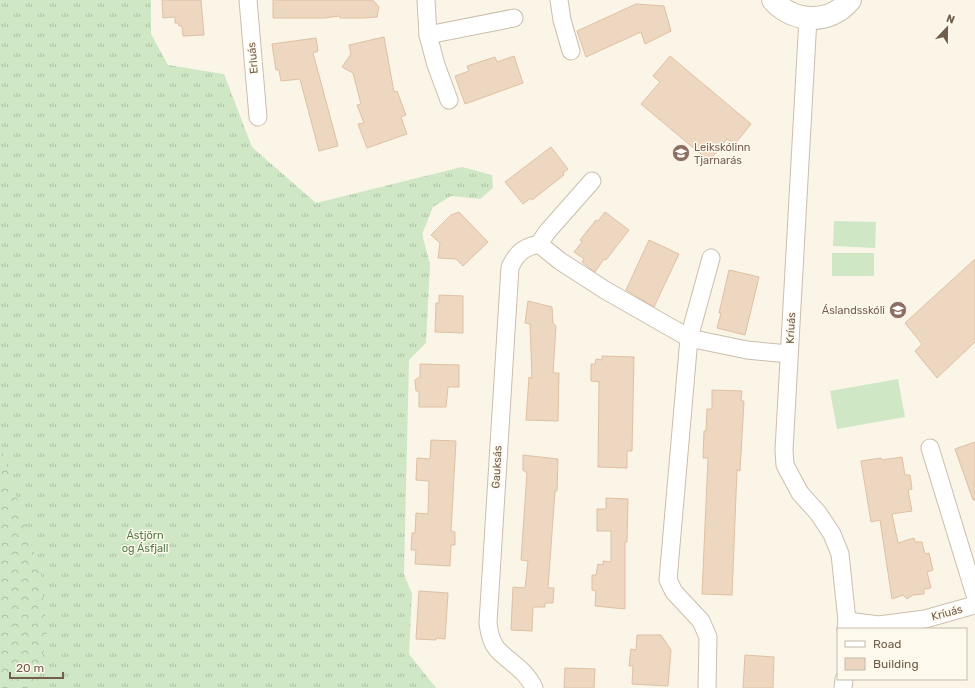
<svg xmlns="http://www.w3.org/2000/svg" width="975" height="688" font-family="Rubik,sans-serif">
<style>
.grass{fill:url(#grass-tufts)}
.forest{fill:url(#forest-crowns)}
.garden{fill:#d0e7c6}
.building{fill:#eed7c0;stroke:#dfc0a2}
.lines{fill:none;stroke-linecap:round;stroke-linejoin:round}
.minor-casing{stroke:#cbbead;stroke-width:19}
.tertiary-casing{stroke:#cbbead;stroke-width:24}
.minor{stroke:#fff;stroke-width:17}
.tertiary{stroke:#fff;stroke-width:22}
.labels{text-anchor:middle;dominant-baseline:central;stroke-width:3;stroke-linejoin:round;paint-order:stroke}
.street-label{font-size:11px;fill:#725e4d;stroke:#fdf9ec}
.education-label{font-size:11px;fill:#785e54;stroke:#fdf9ec;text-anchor:start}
.park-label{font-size:11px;fill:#537c49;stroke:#fdf9ec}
</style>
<defs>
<pattern id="grass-tufts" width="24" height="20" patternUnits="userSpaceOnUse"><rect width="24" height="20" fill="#d0e7c6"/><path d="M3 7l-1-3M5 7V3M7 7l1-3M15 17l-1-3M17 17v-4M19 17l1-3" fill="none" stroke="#adbea3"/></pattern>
<pattern id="forest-crowns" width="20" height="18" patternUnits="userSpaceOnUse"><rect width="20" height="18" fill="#d0e7c6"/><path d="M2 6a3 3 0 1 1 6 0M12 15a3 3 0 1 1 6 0" fill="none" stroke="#adbea3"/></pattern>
</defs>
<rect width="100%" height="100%" fill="#faf5e6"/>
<polygon class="grass" points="0,0 151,0 151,34 168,65 224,74 252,147 316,203 462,167 492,175 493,188 480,199 451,196 433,207 422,234 430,264 426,343 409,360 404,574 412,594 409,654 436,688 0,688"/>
<polygon class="forest" points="0,444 41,575 47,637 36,688 0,688"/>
<g class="garden">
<polygon points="834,221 876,222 875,248 833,246"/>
<rect x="832" y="253" width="42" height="23"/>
<polygon points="898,379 905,417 837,429 830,391"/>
</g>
<g class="building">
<polygon points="162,0 201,0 204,35 183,36 182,26 179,26 178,23 175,23 175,17 163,18"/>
<polygon points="273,0 373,0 379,7 377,17 364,18 340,18 339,16 325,18 273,18"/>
<polygon points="636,4 664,6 671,31 645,44 641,32 586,57 577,31"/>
<polygon points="384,37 394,92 397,91 406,115 401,117 407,134 367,148 358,124 364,123 357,105 361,104 353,73 342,67 351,54 349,45"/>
<polygon points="316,38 318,51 313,53 338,146 319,151 300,79 281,81 279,70 276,70 272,44"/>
<polygon points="514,56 523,83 465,104 455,76 469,71 467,66 495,57 497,62"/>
<polygon points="670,56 751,124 734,145 727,139 709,161 641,104 660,82 653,76"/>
<polygon points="551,147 568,169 563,173 564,175 532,200 531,198 523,204 505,182"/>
<polygon points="459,212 488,242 463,266 456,259 438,258 440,243 431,235 451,215"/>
<polygon points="605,212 629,230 606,260 604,259 595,272 582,262 584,259 574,252 582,242 580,240 596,220 598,221"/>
<polygon points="649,240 679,254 654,307 626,290"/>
<polygon points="975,259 975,342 937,378 915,351 922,344 905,323"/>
<polygon points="729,270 759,277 745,335 717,328 721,313 719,313"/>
<polygon points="439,295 463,296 463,333 435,332 436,303 439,303"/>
<polygon points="528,301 552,307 553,323 556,326 553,373 559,373 558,421 526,420 529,377 532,378 530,324 525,323"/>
<polygon points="602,356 634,357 632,451 627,451 627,468 598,467 599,382 591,381 591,364 595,364 596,359 602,360"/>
<polygon points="420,364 459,365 459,387 448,387 446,407 419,407 419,391 416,391 415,380 420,377"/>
<polygon points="712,390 742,391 741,401 744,401 740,471 737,470 732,595 702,594 708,458 703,458 704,431 706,431 707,409 712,409"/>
<polygon points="431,440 456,441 451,531 455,532 455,545 451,545 450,566 415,564 416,550 411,550 412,533 415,533 416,513 428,514 429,481 416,480 417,458 430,459"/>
<polygon points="975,442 975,500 973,500 955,449"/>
<polygon points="523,455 558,459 557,491 555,491 548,588 554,588 553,603 545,603 545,607 533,607 532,631 511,630 513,587 525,588 528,561 521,560 527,473 523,470"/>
<polygon points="902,457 905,475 910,475 912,489 908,490 912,511 892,514 898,543 914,538 915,542 922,542 925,554 929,553 933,570 927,572 931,588 924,589 924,594 913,595 907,599 903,595 892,599 880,520 871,522 861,461 881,458 882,460"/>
<polygon points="606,498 628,499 627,542 625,542 625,609 595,606 596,591 592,590 592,575 596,575 598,564 603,565 603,561 611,562 611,531 597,531 597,509 606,509"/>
<polygon points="419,591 448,593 445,639 436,638 436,640 416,639"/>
<polygon points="637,635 661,635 671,650 668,686 632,684 633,666 629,666 631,649 636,650"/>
<polygon points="745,655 774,657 773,688 743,688"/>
<polygon points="565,668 595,669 594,688 564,688"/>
</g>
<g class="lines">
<defs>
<g id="minor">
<polyline points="248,0 258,117"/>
<polyline points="426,0 428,35 436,65 449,100"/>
<polyline points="559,0 562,20 571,51"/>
<polyline points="808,18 784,450 785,465 800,493 818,513 832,534 840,554 847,621 846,629"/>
<polyline points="428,35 514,18"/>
<polyline points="539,244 560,261 605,290 689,338 747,350 789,354"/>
<polyline points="930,448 975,595"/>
<polyline points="847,621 879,625 925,619 975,605"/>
<path d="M534,688C526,670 510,663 497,649C491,642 489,632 488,623L510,267C518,252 522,248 539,244L547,232L592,181"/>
<polyline points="707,688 708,637 701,621 674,592 668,580 689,338 711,258"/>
<polyline points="843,688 844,679"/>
</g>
<path id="tertiary" d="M773,0C793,23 830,25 850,0"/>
</defs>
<use href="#minor" class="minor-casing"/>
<use href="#tertiary" class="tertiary-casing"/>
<use href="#minor" class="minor"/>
<use href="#tertiary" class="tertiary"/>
</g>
<defs>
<symbol id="school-disc" viewBox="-11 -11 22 22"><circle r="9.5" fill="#8d6e63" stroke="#fdf9ec"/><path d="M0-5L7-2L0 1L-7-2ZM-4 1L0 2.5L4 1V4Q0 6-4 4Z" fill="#fff"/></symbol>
</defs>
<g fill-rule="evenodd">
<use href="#school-disc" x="671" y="143" width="20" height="20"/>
<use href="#school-disc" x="888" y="300" width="20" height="20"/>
</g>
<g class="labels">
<g class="street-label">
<text transform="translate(253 58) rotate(-95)">Erluás</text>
<text transform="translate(791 328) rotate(-87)">Kríuás</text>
<text transform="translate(497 467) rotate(-87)">Gauksás</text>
<text transform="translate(947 613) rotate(-15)">Kríuás</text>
</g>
<g class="education-label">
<text x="694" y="147">Leikskólinn<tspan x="694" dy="13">Tjarnarás</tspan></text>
<text x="885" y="310" text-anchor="end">Áslandsskóli</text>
</g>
<g class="park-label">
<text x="145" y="535">Ástjörn<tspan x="145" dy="13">og Ásfjall</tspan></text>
</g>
</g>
<rect x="837" y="628" width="130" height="52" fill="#fdf9ec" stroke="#c5bbac"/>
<rect x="845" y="641" width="20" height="6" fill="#ffffff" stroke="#c5bbac"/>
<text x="873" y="648" font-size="12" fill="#725e4d">Road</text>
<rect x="845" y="658" width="20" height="12" fill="#eed7c0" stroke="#c5bbac"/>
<text x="873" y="668" font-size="12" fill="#725e4d">Building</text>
<g transform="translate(947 28) rotate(22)" stroke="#fdf9ec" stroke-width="3" paint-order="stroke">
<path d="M0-3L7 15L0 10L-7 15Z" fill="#725e4d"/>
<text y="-6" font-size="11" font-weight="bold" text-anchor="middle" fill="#725e4d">N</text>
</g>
<path d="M10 672v6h53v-6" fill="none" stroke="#725e4d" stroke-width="2"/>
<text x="16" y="672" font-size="12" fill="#725e4d" stroke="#fdf9ec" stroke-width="3" paint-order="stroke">20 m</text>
</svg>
